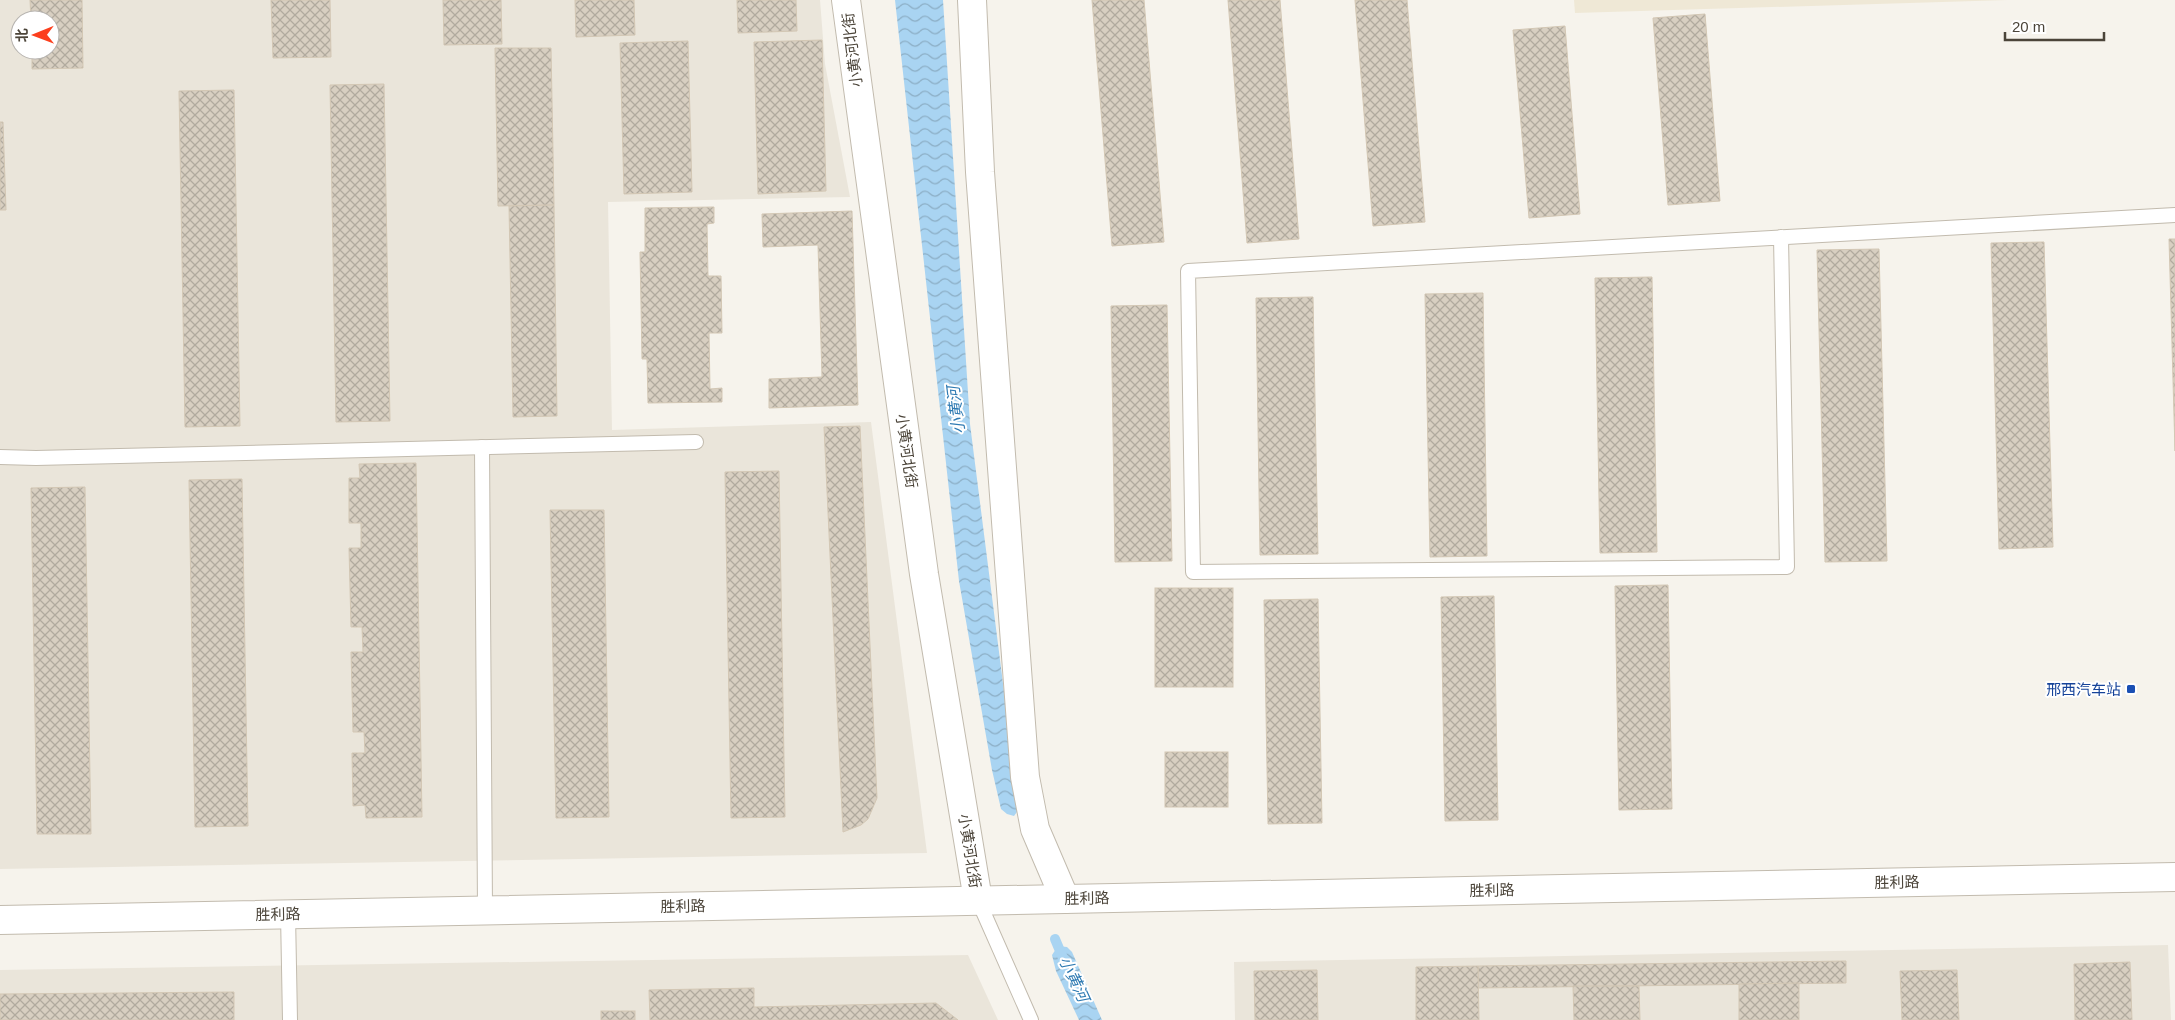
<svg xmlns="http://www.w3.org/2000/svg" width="2175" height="1020" font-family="Helvetica,'Noto Sans SC',sans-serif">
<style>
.residential{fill:#eae5da;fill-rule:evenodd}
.education{fill:#efe8d6}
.water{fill:url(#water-waves)}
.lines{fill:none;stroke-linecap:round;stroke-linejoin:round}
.stream{stroke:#a9d4f2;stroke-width:10}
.building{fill:url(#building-cross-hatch);stroke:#d3c7b4}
.service-casing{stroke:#c2bbae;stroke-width:16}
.minor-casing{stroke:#c2bbae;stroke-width:30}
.service{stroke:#fff;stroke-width:14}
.minor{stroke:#fff;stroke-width:28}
.transit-dot{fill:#1a4fb4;stroke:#fff;stroke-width:2}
.labels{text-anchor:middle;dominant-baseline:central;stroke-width:4;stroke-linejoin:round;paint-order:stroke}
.street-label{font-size:15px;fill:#4b4439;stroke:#fff}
.transit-label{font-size:15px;fill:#164399;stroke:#fff;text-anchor:end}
.water-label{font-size:16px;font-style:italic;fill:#2e7ab2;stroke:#fff}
</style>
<defs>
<pattern id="water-waves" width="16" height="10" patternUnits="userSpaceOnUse" patternTransform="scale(1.25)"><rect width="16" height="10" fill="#a9d4f2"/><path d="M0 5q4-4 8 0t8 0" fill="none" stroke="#8caec5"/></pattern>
<pattern id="building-cross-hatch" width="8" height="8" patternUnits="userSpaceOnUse" patternTransform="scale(1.25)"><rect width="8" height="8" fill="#d8cfc1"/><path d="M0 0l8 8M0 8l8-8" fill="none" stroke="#b1aa9e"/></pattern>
</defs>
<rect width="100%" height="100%" fill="#f6f3ec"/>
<g class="residential">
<path d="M0,0H820L825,64L850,197L608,202L612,430L871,422L927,853L0,869ZM20,20H50V50H20Z"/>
<polygon points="2168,945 2171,1020 1235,1020 1234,962"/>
<polygon points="968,955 998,1020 0,1020 0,970"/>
</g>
<polygon class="education" points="1574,0 2008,0 1575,13"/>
<g class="water">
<polygon points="895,0 943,0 970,424 1019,809 1014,816 1007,814 1001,809 992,770 959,581"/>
<polygon points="1058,946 1067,947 1072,952 1102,1020 1079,1020 1056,971 1052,955"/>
</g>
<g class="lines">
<polyline class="stream" points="1055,939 1063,958"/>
</g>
<g class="building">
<polygon points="30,0 82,0 83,68 32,69 32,50 50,50 50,20 31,20"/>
<polygon points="271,0 330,0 331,57 273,58"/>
<polygon points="443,0 501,0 502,44 444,45"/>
<polygon points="575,0 634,0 635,35 576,37"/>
<polygon points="737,0 796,0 797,31 738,33"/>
<polygon points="1092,0 1144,0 1164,242 1112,246"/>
<polygon points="1228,0 1280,0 1299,239 1247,243"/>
<polygon points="1355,0 1407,0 1425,222 1373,226"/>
<polygon points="1705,14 1720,201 1668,205 1653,18"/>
<polygon points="1565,26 1580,214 1529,218 1513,30"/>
<polygon points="822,40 826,191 758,194 754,42"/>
<polygon points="688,41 692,192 624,194 620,43"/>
<polygon points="495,48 551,48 554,205 498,206"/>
<polygon points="384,84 390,421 336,422 330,85"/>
<polygon points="234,90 240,426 185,427 179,91"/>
<polygon points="0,122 3,122 6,210 0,210"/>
<polygon points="554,205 557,416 513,417 509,206"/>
<polygon points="714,207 714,223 707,224 708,276 721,276 722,333 709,333 710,389 722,388 722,402 648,403 647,359 642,359 640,252 645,252 645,208"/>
<polygon points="852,211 858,405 769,408 769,379 822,377 818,245 763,247 762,214"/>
<polygon points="2169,239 2175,239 2175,451"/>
<polygon points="2044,242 2053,547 1999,549 1991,243"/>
<polygon points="1879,249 1887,561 1825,562 1817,250"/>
<polygon points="1652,277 1657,552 1600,553 1595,278"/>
<polygon points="1483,293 1487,556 1430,557 1425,294"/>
<polygon points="1313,297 1318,554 1260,555 1256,298"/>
<polygon points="1167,305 1172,561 1115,562 1111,306"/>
<polygon points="860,426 877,798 868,819 861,825 843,832 824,427"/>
<polygon points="416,463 422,817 366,818 365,805 353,806 352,753 365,753 364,732 353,732 351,652 363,652 362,627 351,627 349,548 361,548 361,523 349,523 349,478 360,478 359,464"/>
<polygon points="779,471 785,817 731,818 725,472"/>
<polygon points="242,479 248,826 195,827 189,480"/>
<polygon points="85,487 91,834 37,834 31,488"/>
<polygon points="550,510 604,510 609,817 556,818"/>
<polygon points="1668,585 1672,809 1619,810 1615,586"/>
<rect x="1155" y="588" width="78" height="99"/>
<polygon points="1494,596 1498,820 1445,821 1441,597"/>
<polygon points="1318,599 1322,823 1268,824 1264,600"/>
<rect x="1165" y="752" width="63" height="55"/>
<polygon points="1846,961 1846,983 1478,988 1478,966"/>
<polygon points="2130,962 2132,1020 2075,1020 2074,964"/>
<polygon points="1478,966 1479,1020 1416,1020 1416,967"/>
<polygon points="1317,970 1318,1020 1255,1020 1254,971"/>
<polygon points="1957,970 1959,1020 1902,1020 1900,971"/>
<polygon points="1799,983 1799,1020 1739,1020 1739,984"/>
<polygon points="1573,986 1639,986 1640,1020 1574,1020"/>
<polygon points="754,988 754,1007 936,1003 958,1020 650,1020 649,990"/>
<polygon points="234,992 234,1020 0,1020 0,994"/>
<rect x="601" y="1011" width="34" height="9"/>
</g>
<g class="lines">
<defs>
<g id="service">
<polyline points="1781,237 1787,567 1193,572 1188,271 2175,215"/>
<polyline points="482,447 485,910"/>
<polyline points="0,457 36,458 696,442"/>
<polyline points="978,900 1031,1020"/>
<polyline points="288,914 290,1020"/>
</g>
<g id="minor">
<polyline points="846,0 924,574 978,900"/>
<polyline points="972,0 980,172 1025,777 1035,829 1065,899"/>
<polyline points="0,920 2175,877"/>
</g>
</defs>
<use href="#service" class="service-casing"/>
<use href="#minor" class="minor-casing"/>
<use href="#service" class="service"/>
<use href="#minor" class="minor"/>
</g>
<rect class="transit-dot" x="2126" y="684" width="10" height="10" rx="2.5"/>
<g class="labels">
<g class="street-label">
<text transform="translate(852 50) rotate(-97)">小黄河北街</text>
<text transform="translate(907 451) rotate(82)">小黄河北街</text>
<text transform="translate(970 851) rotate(81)">小黄河北街</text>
<text transform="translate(1897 882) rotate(-1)">胜利路</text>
<text transform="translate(1492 890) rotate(-1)">胜利路</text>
<text transform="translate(1087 898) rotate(-1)">胜利路</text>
<text transform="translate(683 906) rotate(-1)">胜利路</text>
<text transform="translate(278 914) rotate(-1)">胜利路</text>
</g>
<g class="transit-label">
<text x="2121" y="689">邢西汽车站</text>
</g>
<g class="water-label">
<text transform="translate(956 410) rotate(-97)">小黄河</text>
<text transform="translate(1074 979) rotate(65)">小黄河</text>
</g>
</g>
<g transform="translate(35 35) rotate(269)"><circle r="24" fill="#ffffff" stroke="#b7b4b0"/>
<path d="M0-4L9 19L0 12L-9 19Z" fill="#fc3f1d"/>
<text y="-8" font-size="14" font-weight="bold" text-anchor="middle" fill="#4b4439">北</text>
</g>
<path d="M2005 32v8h99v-8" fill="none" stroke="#4b4439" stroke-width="2.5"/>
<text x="2012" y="32" font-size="15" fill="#4b4439" stroke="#ffffff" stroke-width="4" paint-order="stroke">20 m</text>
</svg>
